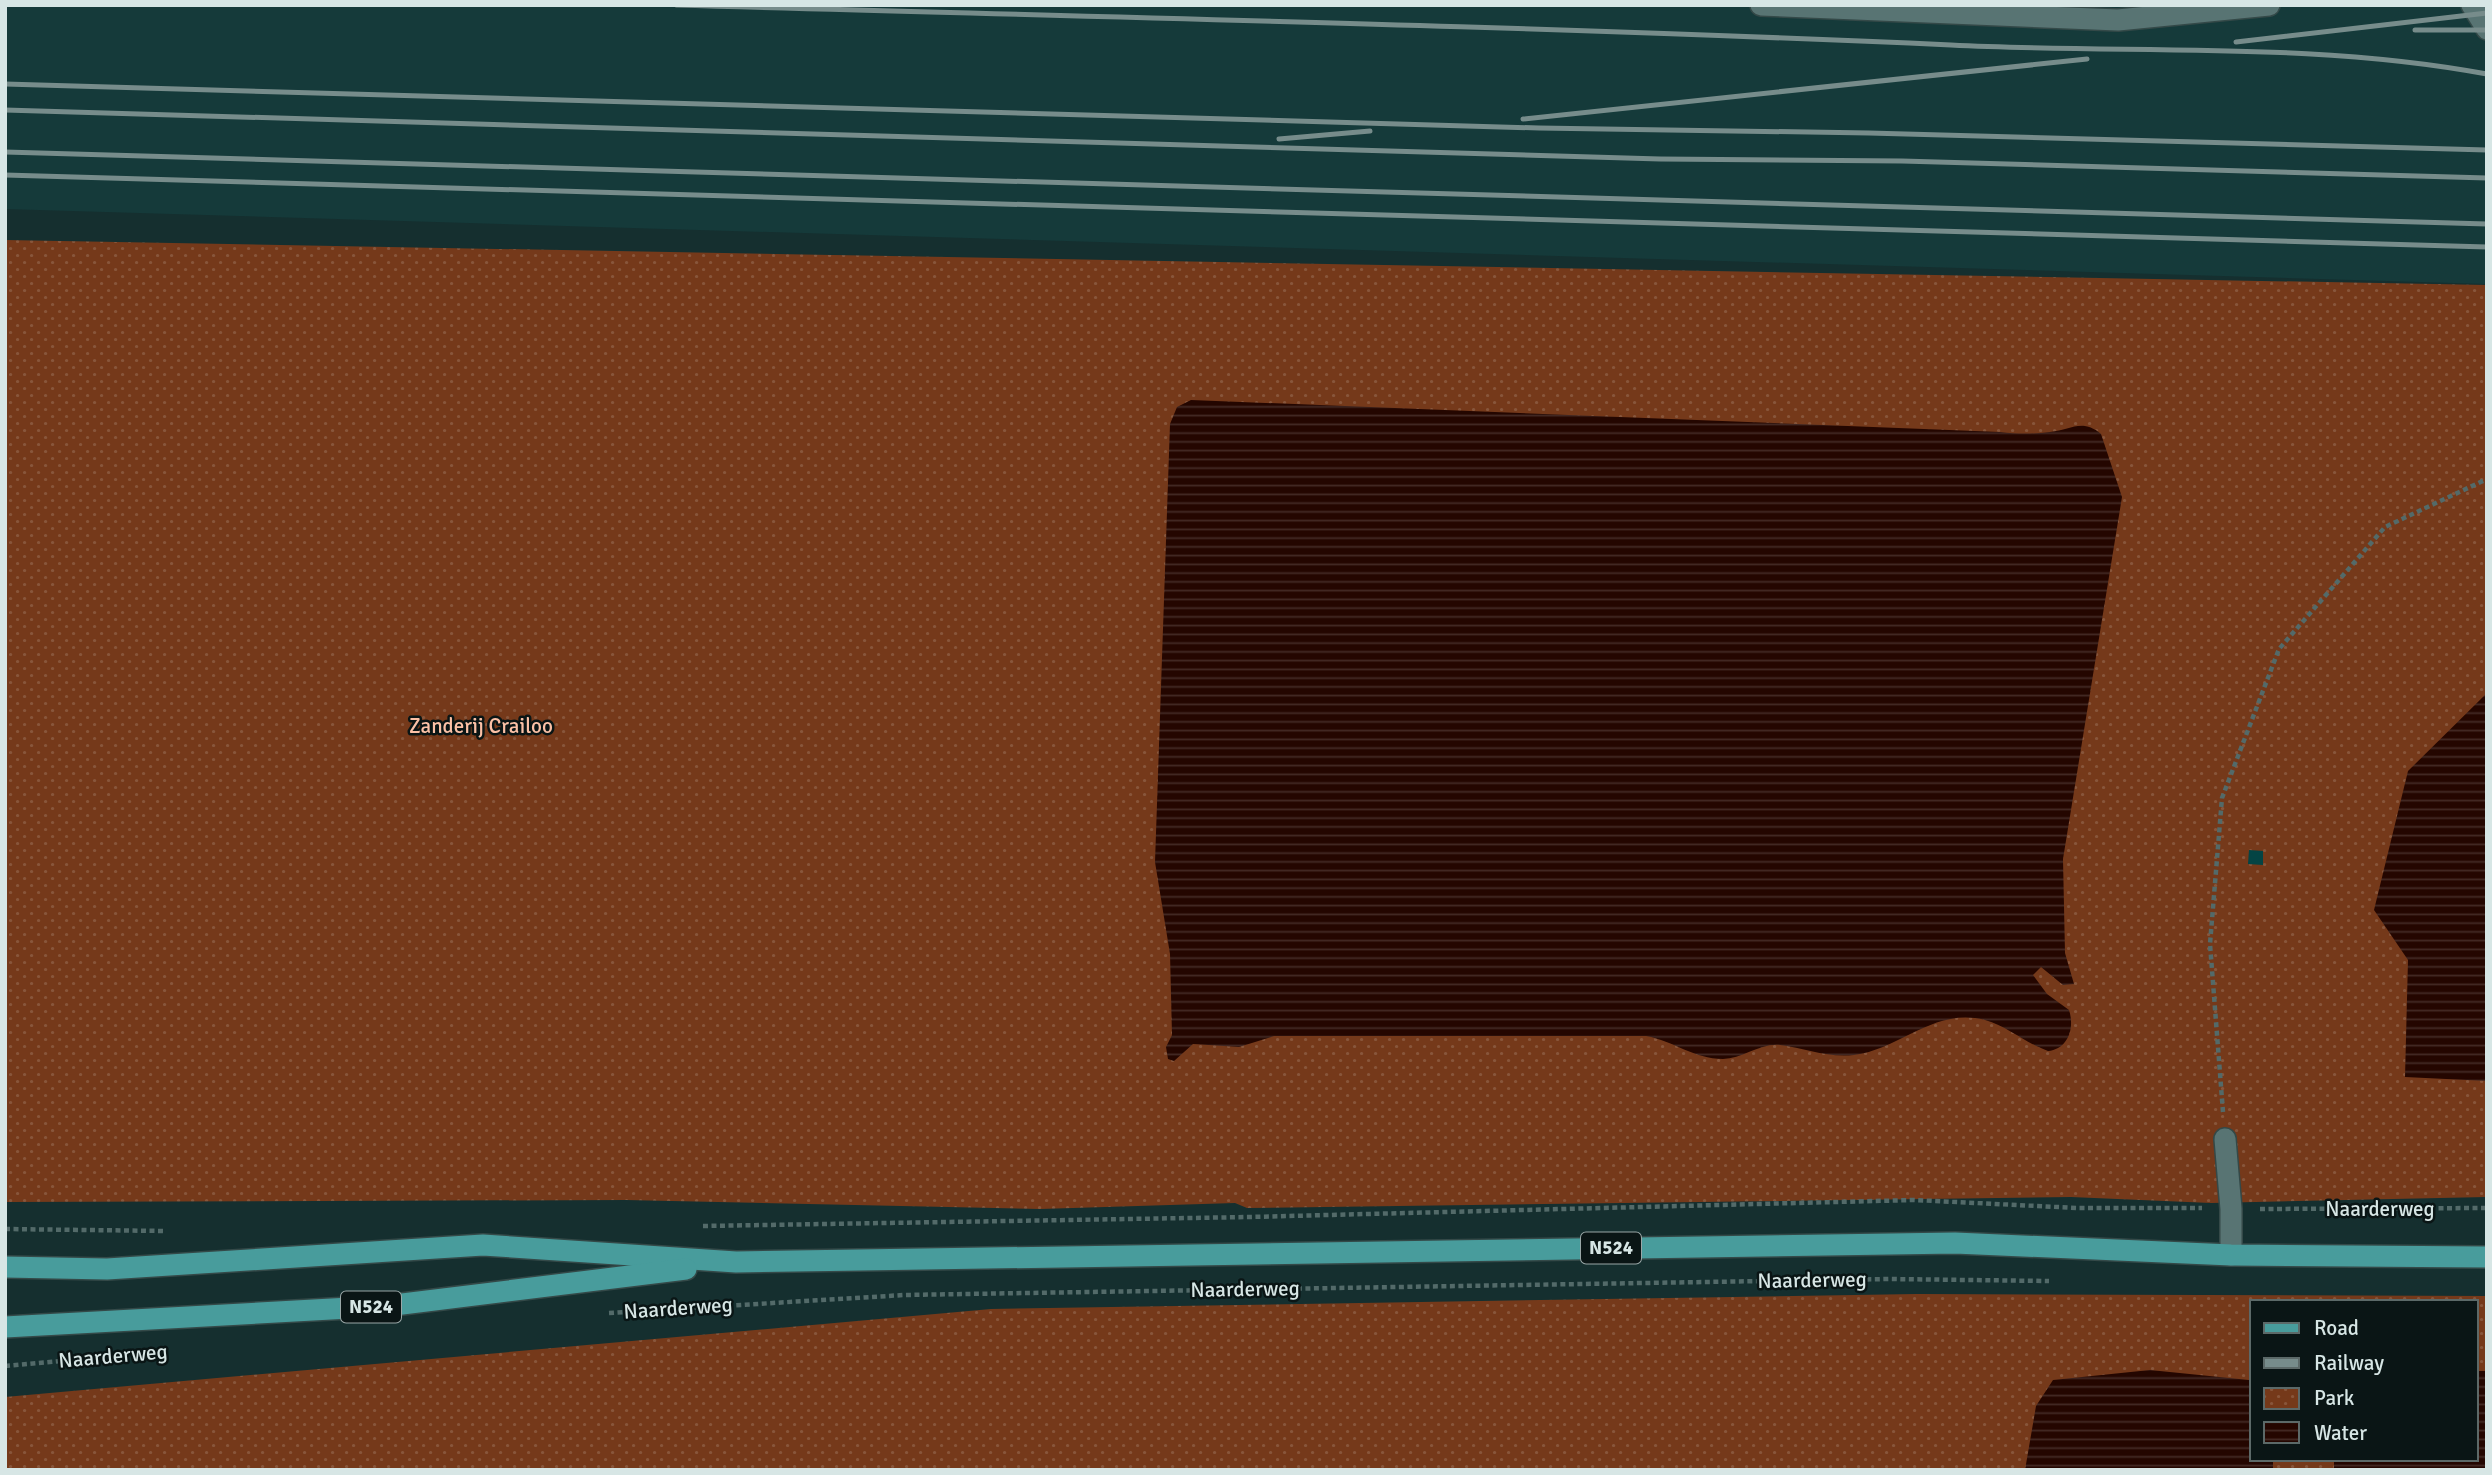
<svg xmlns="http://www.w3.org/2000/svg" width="2492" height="1475" font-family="Signika,sans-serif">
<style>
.built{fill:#153a3a}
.park{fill:url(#park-dots);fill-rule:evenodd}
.water{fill:url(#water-rules)}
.building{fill:#044444}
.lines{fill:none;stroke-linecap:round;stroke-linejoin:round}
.minor-casing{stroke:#344948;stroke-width:24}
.major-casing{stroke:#344948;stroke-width:24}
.path{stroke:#536a69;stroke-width:4.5;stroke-dasharray:5 3.5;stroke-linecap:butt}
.minor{stroke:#587473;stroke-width:21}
.major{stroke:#489c9c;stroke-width:21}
.rail{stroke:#778c8b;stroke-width:5}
.labels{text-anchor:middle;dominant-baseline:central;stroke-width:5;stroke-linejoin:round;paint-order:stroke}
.shield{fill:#0a1515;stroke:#9aa7a7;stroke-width:2}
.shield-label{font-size:19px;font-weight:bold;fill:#d7e6e5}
.park-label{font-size:21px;fill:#fbc1a6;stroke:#0a1515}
.street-label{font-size:21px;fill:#d7e6e5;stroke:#0a1515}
</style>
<defs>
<pattern id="park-dots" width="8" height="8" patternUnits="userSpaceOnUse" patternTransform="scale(1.75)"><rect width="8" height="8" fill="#75391a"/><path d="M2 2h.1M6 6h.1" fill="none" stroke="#88563b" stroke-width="1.8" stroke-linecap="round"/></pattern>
<pattern id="water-rules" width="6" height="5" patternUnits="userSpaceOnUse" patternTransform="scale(1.75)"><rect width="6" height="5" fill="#240600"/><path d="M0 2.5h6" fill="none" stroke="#432a25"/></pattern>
</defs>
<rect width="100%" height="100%" fill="#152f2f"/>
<polygon class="built" points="5,5 2487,5 2487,284 5,209"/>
<g class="park">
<polygon points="5,240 2487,285 2487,1197 2211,1203 2071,1197 1247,1208 1235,1203 1040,1209 626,1200 5,1202"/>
<path d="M1917,1294L2487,1296V1470H5V1397L991,1309ZM2252,1302H2476V1459H2252Z"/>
</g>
<g class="water">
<path d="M1191,400L2000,432C2018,434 2033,434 2050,432C2071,430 2082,418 2101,434L2122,497L2063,859L2065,953L2074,984L2063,985L2041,967L2033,975L2047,994L2069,1010C2075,1028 2068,1049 2048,1051C2025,1043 2009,1027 1985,1020C1934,1007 1901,1049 1854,1055C1827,1058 1805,1048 1780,1045C1760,1043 1742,1059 1723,1059C1694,1059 1674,1041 1646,1036H1274L1239,1047L1193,1044L1174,1061L1168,1059L1166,1047L1172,1035L1170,954L1155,862L1170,424L1177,407Z"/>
<polygon points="2487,693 2487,1081 2405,1077 2408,960 2374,910 2408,771"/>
<polygon points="2150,1370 2249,1380 2252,1384 2252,1459 2273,1459 2273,1470 2025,1470 2036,1406 2053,1380"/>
<polygon points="2476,1371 2487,1371 2487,1470 2334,1470 2334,1459 2476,1459"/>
</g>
<polygon class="building" points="2249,850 2263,851 2263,865 2248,864"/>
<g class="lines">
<defs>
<g id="minor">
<polyline points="1761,5 2118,20 2269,5"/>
<polyline points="2472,5 2487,29"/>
<polyline points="2225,1139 2231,1209 2231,1255"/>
</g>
<g id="major">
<polyline points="5,1267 107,1269 483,1245 736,1262 1955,1243 2231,1255 2487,1257"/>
<polyline points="5,1327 386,1306 686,1269"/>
</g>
</defs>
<use href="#minor" class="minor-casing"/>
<use href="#major" class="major-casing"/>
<g class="path">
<polyline points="2223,1112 2210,944 2222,798 2279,649 2385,527 2487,479"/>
<polyline points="2260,1209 2487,1208"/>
<polyline points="703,1226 1250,1217 1914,1200 2077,1208 2202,1208"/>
<polyline points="5,1229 166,1231"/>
<polyline points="609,1313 904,1295 1890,1279 2049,1281"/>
<polyline points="5,1366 140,1354"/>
</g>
<use href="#minor" class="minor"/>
<use href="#major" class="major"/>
<g class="rail">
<path d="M676,5C1101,17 1526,26 1951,45C2130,54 2310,41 2487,74"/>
<polyline points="2415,30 2487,30"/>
<polyline points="2236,42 2487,13"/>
<polyline points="5,84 1539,128 1869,133 2487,150"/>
<polyline points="5,110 1660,159 1902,161 2487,178"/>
<polyline points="1523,119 2087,59"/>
<polyline points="1279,139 1370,131"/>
<polyline points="5,152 2487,224"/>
<polyline points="5,175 2487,247"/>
</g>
</g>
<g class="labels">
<g class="shield">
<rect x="1581" y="1232.5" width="60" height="31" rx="5"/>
<rect x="341" y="1291.5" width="60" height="31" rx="5"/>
</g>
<g class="shield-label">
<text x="1611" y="1248">N524</text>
<text x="371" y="1307">N524</text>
</g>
<g class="park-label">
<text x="481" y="726">Zanderij Crailoo</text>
</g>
<g class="street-label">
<text x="2380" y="1209">Naarderweg</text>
<text transform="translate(1812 1280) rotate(-1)">Naarderweg</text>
<text transform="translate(1245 1289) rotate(-1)">Naarderweg</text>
<text transform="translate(678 1308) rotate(-4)">Naarderweg</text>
<text transform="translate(113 1356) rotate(-5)">Naarderweg</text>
</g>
</g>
<rect width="2492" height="1475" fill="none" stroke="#d7e6e5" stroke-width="14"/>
<rect x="2250" y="1300" width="228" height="161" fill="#0a1515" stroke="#5c6968" stroke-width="2"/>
<rect x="2264" y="1323" width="35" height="10" fill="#489c9c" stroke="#5c6968" stroke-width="2"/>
<text x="2314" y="1335" font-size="21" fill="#d7e6e5">Road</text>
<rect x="2264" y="1358" width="35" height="10" fill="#778c8b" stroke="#5c6968" stroke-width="2"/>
<text x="2314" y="1370" font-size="21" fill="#d7e6e5">Railway</text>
<rect x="2264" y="1388" width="35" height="21" fill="url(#park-dots)" stroke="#5c6968" stroke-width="2"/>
<text x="2314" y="1405" font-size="21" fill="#d7e6e5">Park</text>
<rect x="2264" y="1422" width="35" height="21" fill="url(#water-rules)" stroke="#5c6968" stroke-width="2"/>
<text x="2314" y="1440" font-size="21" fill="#d7e6e5">Water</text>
</svg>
